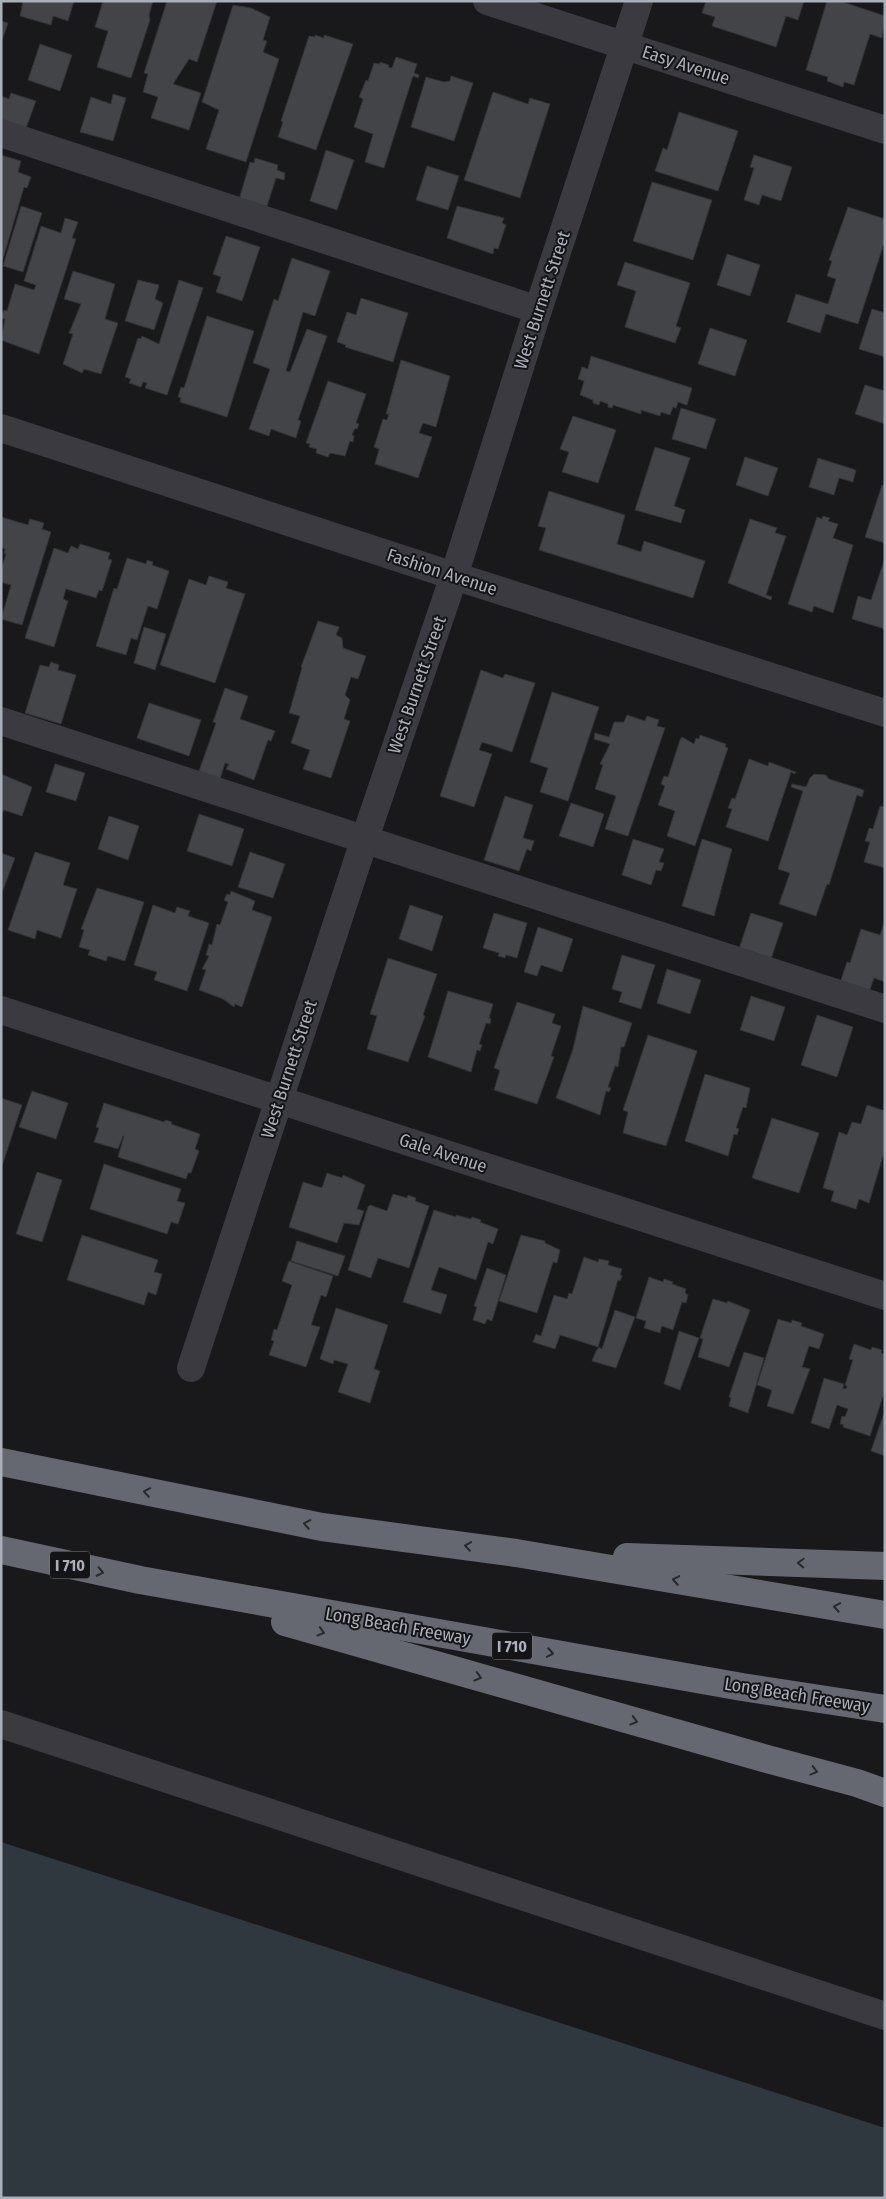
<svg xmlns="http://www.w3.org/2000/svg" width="886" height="2199" font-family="'Fira Sans Condensed',sans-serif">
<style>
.water{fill:#2f373f}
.building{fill:#434448;stroke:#333337}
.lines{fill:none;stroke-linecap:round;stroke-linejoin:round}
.minor{stroke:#3a3a40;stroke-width:28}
.highway{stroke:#666871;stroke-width:28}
.oneway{stroke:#28292d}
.labels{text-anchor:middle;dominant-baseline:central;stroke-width:4;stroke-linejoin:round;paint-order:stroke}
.shield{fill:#141416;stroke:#7e8089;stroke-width:1}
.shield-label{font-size:16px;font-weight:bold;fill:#abafba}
.street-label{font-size:18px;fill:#abafba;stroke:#141416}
</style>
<rect width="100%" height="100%" fill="#19191b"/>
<polygon class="water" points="1,1842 885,2128 885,2198 1,2198"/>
<g class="building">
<polygon points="23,1 74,1 68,21 53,16 51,25 20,16"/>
<polygon points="103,1 153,1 149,15 150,20 131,78 97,67 108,31 95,27"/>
<polygon points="167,1 217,1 197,62 189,59 173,84 201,93 189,130 151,118 158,97 143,92 148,74 144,73"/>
<polygon points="706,1 804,1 798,20 786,16 776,47 712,26 715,17 702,13"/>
<polygon points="827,1 840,1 885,16 882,38 870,34 854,85 844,82 843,87 827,81 828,77 806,70"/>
<polygon points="233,5 251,8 270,17 263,40 267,41 263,52 279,59 246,162 206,149 219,110 202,102"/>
<polygon points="1,21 8,23 1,43"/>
<polygon points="315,35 324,38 324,35 353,44 316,150 278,137 283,122 281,121 309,36 315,37"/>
<polygon points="40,44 72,55 60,91 28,80"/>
<polygon points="396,57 417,64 414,73 419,75 418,78 413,76 384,168 365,162 373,134 354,127 363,99 359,97 366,80 368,81 374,63 380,64 380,62 389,65 388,67 392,68"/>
<polygon points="451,76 473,83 454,141 411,127 426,77 444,82 450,81"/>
<polygon points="493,92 528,104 530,98 550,104 520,198 464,180"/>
<polygon points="11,93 36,101 25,131 1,123 1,96 9,99"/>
<polygon points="113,94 126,98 113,141 80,132 91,97 111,104"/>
<polygon points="679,112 738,131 718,191 655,171 663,148 667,150"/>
<polygon points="326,150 354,160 337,210 310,201"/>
<polygon points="1,155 21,161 18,172 31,177 27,188 24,187 1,266"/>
<polygon points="754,155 792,167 781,201 762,195 759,205 744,200 754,168 750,167"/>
<polygon points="255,158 278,165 277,170 285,173 284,180 276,178 267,206 238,203 250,162 254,163"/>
<polygon points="427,166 459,176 448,210 416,200"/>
<polygon points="652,182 712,200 693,260 633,241"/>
<polygon points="21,206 42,213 23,272 3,266"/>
<polygon points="457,206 504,218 502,223 506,225 498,249 494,248 493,254 447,238"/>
<polygon points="848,207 885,219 885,240 858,324 826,314 820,333 787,322 796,294 828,304 836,279 827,276 832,261 829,260"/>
<polygon points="65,218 78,222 72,238 76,239 39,354 1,340 5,319 1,318 4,310 7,311 15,284 34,290 36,285 24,281 41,226 61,233"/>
<polygon points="226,236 260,247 242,301 216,292 221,277 213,274"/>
<polygon points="727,254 760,265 750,296 717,285"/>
<polygon points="292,258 330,271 315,316 303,312 286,371 290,372 307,329 327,336 298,420 301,421 296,438 271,429 269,436 249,429 270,369 253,363 274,299 278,301"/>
<polygon points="625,262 690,283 676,326 681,328 675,343 625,327 636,291 617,285"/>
<polygon points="73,271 115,284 105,319 118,323 101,374 84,369 82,373 63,364 73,334 69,333 81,304 64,299"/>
<polygon points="138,280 159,285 155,299 163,303 154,330 125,321"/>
<polygon points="179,280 203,288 167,395 145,388 147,383 143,382 141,387 129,383 131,379 125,377 138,338 141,339 142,336 159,344"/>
<polygon points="361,298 408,313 393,362 345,347 346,345 337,342 347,312 356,315"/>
<polygon points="872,309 885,313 885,357 859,349"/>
<polygon points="207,316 254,331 227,417 180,402 181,398 178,397 181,387 184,388"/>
<polygon points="710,328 747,340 735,376 698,364"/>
<polygon points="591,356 692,388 687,405 678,402 676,408 673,407 670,415 661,412 660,416 641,410 641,414 613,405 612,408 608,407 608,404 600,401 599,405 593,403 593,400 580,395 584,381 578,379 582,367 588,369"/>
<polygon points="401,360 450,376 436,427 423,423 419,433 432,437 418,478 375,464 379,449 374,447 383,419 387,420 389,414 386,414"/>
<polygon points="328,381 366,394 356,423 359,424 357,429 355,428 352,435 354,436 353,442 350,441 345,456 330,453 328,457 316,453 317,449 309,447 310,444 306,443"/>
<polygon points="865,385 885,391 885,424 855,414"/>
<polygon points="681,408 716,419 706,449 672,439"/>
<polygon points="573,416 616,430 598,483 562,472 569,452 560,449"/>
<polygon points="655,447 690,458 674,506 685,510 681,523 635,510"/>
<polygon points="745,457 778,468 768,496 736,485"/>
<polygon points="818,458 856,470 853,482 839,478 834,495 809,487"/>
<polygon points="882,485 885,486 885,543 865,537"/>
<polygon points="549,491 625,515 617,544 641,552 644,541 705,561 693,598 539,550 546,528 538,526"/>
<polygon points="823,516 830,518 828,521 838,524 833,538 853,545 833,613 814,606 812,612 788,604 817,517 822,519"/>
<polygon points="1,517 28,525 30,519 44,523 42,529 51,532 22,625 1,619 11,585 1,582 1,570 6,554 4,554 5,549 1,547"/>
<polygon points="750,519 777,528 775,533 786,536 766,595 772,597 771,600 728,583"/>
<polygon points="80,544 110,553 108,559 112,560 102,591 99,590 96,598 66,589 63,599 68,601 54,647 25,638 54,548 68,553 71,546 78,549"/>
<polygon points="127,558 146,564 147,560 153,562 152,565 169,571 157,609 148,606 137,640 131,638 126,655 96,646 114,588 117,589"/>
<polygon points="884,561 885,561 885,629 852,619 858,596 871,600"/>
<polygon points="209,576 228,582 226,588 245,594 215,683 160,665 189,579 206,585"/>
<polygon points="318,621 339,627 336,635 342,638 343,648 366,656 358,679 351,677 345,695 350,700 344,719 350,721 331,778 303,769 310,750 291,743 300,716 289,713 302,668 301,667"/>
<polygon points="144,627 166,634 155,670 134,663"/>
<polygon points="51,662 59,665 58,670 76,675 61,724 25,713 40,665 49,667"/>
<polygon points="481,670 503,678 505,674 535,683 512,752 482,742 479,750 492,754 474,807 440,796"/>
<polygon points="225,688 248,696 240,719 275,731 271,741 268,740 254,780 226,769 229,764 225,763 220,779 199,771 216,723 213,722"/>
<polygon points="552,692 599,707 568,801 540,792 548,768 530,762"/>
<polygon points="149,703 201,720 189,756 137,738"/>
<polygon points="627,715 645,721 647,716 659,720 657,726 665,728 628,836 605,829 616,796 595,789 603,765 600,764 610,744 594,739 595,733 609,737 614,722 624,722"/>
<polygon points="700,735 726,744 725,747 728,748 695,846 667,836 675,811 658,805 665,786 661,784 664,776 668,777 680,740 682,737 694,744 696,738 699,739"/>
<polygon points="749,759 768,766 769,762 796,772 795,774 791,772 768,841 726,827 732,809 728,808 732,798 735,799"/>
<polygon points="55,764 85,773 76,801 46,792"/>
<polygon points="1,774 32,787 22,816 4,810 3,812 1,812"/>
<polygon points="814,774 826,775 829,779 864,790 862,797 857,795 829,885 827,884 816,916 779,904 790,873 778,869 803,791 791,787 792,784 806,787 810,778"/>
<polygon points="505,796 533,805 523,838 534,841 531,851 527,849 519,871 484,860"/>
<polygon points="571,803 604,814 593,847 559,836"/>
<polygon points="880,806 885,807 885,868 864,862 870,842 865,841 869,828 873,829"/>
<polygon points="199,814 244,829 232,866 187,851"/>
<polygon points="109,816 139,826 128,860 98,849"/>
<polygon points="633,839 664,849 659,862 664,863 661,871 656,870 651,885 622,875"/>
<polygon points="702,839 732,849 714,916 682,906"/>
<polygon points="35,852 70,863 63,885 77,889 61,938 37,930 35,939 8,930"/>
<polygon points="250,852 285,864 273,898 238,887"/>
<polygon points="1,853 15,858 1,895"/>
<polygon points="97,888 144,902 125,961 108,956 106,961 88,955 90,950 79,947 84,930 81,929"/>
<polygon points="231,891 255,901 252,910 272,917 242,1007 235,1004 234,1007 223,999 199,990 206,970 202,969 209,956 206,955 209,944 212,945 217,924 220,925 228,902 224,900 227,894 230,895"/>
<polygon points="153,905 175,913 177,907 190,911 188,916 209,923 187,991 154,980 157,972 134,965"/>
<polygon points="410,905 443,916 432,951 399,939"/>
<polygon points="494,913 527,923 517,958 506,955 505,958 498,956 499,953 483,948"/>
<polygon points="751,913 783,923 771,959 739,949"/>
<polygon points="885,921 885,982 874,978 869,992 840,983 847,962 850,963 861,929 880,935"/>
<polygon points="538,927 573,939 562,972 541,965 537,976 524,972"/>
<polygon points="622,955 655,965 641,1009 619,1002 622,992 612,989"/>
<polygon points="388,958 437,974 423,1015 425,1016 408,1062 367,1049 377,1016 370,1014"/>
<polygon points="667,969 701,980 690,1014 657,1003"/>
<polygon points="448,991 493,1004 489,1018 491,1019 490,1024 486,1023 479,1044 482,1045 480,1051 477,1050 471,1072 428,1057"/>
<polygon points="751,996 785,1007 774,1041 740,1030"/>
<polygon points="517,1002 555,1014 552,1023 561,1026 551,1056 554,1057 537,1104 494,1090 500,1070 494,1068"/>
<polygon points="583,1006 632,1023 624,1047 621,1047 618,1067 615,1066 608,1087 611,1088 609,1092 606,1091 600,1115 556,1098 573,1049"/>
<polygon points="817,1015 853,1027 837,1077 801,1065"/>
<polygon points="648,1035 697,1051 666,1146 623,1133 628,1112 623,1110"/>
<polygon points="705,1074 750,1088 746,1108 743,1107 736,1128 739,1129 737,1135 734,1134 728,1156 685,1141"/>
<polygon points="32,1091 68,1103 56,1139 19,1127"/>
<polygon points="1,1098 22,1105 1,1169"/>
<polygon points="104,1103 164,1122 165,1120 172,1122 171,1124 200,1134 195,1149 199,1151 191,1173 188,1173 186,1179 118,1157 124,1136 123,1136 118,1149 94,1142 99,1128 96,1127"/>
<polygon points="867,1105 885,1111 885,1149 869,1203 859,1199 856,1209 831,1201 834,1191 823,1188 839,1132 847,1135 852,1122 861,1124"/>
<polygon points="772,1118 819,1133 799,1193 752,1178"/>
<polygon points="104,1164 181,1189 177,1201 185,1203 178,1224 171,1222 167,1234 90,1209"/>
<polygon points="37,1172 62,1180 42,1242 16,1234"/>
<polygon points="327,1173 342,1178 343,1175 365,1185 357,1209 364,1211 359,1225 344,1223 337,1243 289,1227 303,1182 322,1188"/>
<polygon points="393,1194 407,1198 408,1195 416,1198 415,1201 429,1206 409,1268 378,1258 371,1278 348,1270 368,1207 370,1205 387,1211"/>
<polygon points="434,1210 456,1217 456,1215 471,1219 472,1217 481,1220 480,1222 498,1229 493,1244 488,1242 476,1280 439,1267 431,1290 447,1295 441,1314 403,1302"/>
<polygon points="82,1235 158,1260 154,1272 162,1274 156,1295 148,1292 144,1305 67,1280"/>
<polygon points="521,1235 545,1241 545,1243 560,1250 557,1263 553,1262 537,1313 499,1301"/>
<polygon points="297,1241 345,1256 338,1276 291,1261"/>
<polygon points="584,1257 598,1262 599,1259 609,1261 608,1265 622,1269 620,1275 622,1276 620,1281 618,1280 598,1347 560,1335 555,1349 533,1342 536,1334 541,1336 554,1295 567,1299 569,1293 572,1294"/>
<polygon points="289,1261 333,1276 326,1297 321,1295 311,1325 320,1327 306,1367 269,1355 274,1341 271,1340 274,1329 277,1330 292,1285 282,1281"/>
<polygon points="487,1268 506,1275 492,1321 487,1319 485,1324 473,1320 477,1307 474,1306"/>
<polygon points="649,1277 663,1282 664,1279 673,1282 672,1284 686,1289 685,1293 688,1295 686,1303 682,1302 673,1330 662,1326 660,1333 644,1328 646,1321 636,1318"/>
<polygon points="713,1299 727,1303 728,1301 750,1310 729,1367 698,1357 703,1339 700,1338"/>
<polygon points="336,1308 388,1325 374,1369 380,1371 370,1403 338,1392 348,1364 334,1360 333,1364 320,1359"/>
<polygon points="615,1310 635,1317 616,1368 592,1361 596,1351 599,1347 602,1349"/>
<polygon points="778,1319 791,1323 792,1320 802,1323 801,1326 824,1334 819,1349 809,1346 802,1367 810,1369 793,1414 767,1406 772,1390 757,1385"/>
<polygon points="679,1331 699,1338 680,1390 664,1384"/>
<polygon points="854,1344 871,1350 872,1347 882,1350 881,1353 885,1354 885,1390 870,1436 843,1427 844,1425 840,1424 842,1416 845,1417 848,1409 837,1405 829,1429 811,1423 824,1378 844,1384 843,1388 846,1389 847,1386 845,1385 853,1360 849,1359"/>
<polygon points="744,1352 764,1358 748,1413 729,1406 731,1398 729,1397"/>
<polygon points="885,1410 885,1456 871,1451"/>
</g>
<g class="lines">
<g class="minor">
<polyline points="487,1 885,130"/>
<polyline points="1,133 538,310"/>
<polyline points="1,428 454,576 885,713"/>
<polyline points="1,721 885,1009"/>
<polyline points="1,1010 885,1296"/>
<polyline points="191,1368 364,841 454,576 538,310 639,1"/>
<polyline points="1,1724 885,2016"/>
</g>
<g class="highway">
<polyline points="1,1462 322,1527 516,1553 885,1615"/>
<polyline points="1,1550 140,1580 742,1687 885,1709"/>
<polyline points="627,1557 885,1566"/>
<polyline points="285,1622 767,1759 857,1783 885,1793"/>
</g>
</g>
<defs><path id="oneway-chevron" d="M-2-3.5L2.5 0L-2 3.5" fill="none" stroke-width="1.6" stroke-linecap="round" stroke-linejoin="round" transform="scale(1.25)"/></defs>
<g class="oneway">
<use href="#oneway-chevron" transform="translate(147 1492) rotate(-169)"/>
<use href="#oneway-chevron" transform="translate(307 1524) rotate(-169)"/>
<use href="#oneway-chevron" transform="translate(468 1546) rotate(-172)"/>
<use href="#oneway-chevron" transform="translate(801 1563) rotate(-178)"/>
<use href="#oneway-chevron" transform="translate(100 1572) rotate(12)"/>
<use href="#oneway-chevron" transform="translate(676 1580) rotate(-170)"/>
<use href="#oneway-chevron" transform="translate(837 1607) rotate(-170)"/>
<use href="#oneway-chevron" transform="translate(321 1632) rotate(16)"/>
<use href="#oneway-chevron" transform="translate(550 1653) rotate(10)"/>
<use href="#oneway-chevron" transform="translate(478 1677) rotate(16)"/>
<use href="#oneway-chevron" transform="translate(634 1721) rotate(16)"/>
<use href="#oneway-chevron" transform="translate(814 1771) rotate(15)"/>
</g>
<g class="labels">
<g class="shield">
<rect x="50" y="1551.5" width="40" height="27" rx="4"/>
<rect x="492" y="1632.5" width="40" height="27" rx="4"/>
</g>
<g class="shield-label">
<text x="70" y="1565">I 710</text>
<text x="512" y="1646">I 710</text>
</g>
<g class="street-label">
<text transform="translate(686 65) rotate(18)">Easy Avenue</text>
<text transform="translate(542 300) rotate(-72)">West Burnett Street</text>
<text transform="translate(442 572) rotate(18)">Fashion Avenue</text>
<text transform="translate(417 685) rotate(-71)">West Burnett Street</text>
<text transform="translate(289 1069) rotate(-72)">West Burnett Street</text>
<text transform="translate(443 1153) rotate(18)">Gale Avenue</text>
<text transform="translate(398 1626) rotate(10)">Long Beach Freeway</text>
<text transform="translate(797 1695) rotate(9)">Long Beach Freeway</text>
</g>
</g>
<rect width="886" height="2199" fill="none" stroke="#abafba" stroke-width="5"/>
</svg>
